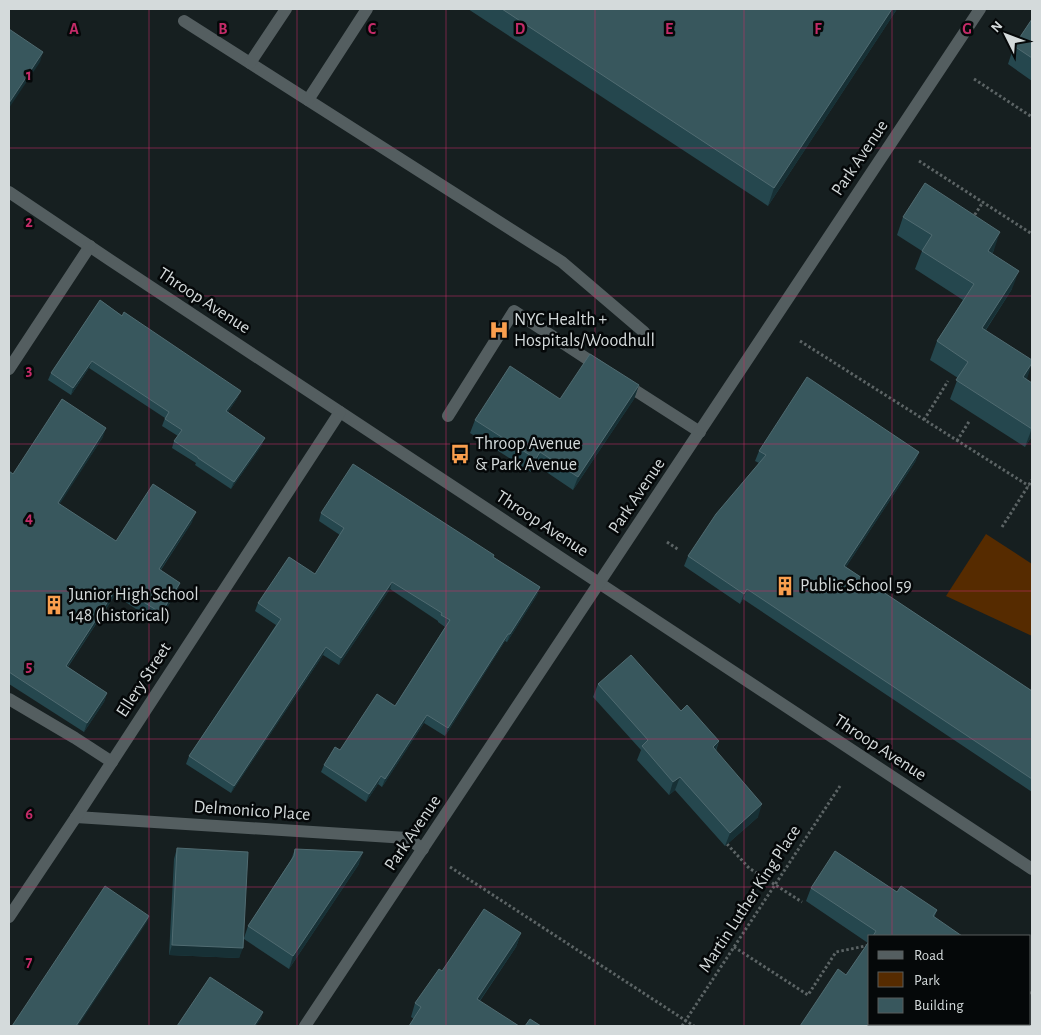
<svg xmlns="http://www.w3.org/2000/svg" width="1041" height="1035" font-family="'Alegreya Sans',sans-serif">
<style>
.park{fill:#562b00}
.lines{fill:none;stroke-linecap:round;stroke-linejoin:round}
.path{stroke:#5c6465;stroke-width:3;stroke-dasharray:2.5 2.5;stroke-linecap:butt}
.minor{stroke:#545e60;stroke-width:12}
.wall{fill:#25474e}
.shaded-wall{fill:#173035}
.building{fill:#38575d;stroke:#506b71}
.grid{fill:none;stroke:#c42b68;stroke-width:1;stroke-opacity:0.55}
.labels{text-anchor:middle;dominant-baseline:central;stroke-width:5;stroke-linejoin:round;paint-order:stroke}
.street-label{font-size:18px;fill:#d4dadb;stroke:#050809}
.poi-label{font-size:18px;fill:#d4dadb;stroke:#050809;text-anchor:start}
.grid-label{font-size:16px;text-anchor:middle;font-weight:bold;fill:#c42b68;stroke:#050809;stroke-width:5;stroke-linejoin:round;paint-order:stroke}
</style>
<rect width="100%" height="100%" fill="#161f20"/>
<polygon class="park" points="986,534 1032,564 1032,636 946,596"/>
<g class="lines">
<g class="path">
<polyline points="974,79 1032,117"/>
<polyline points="919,161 1032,234"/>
<polyline points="972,219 983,202"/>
<polyline points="800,341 1029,486"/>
<polyline points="924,420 948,381"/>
<polyline points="957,441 970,420"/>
<polyline points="1002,527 1032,480"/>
<polyline points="667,542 679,550"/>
<polyline points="727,844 749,868 802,902"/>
<polyline points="450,867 694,1026"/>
<polyline points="734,947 808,995 836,952 870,945"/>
<polyline points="1030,994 1032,990"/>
<polyline points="682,1026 840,786"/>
<polyline points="1008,1026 1010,1024"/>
</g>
<g class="minor">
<polyline points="184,21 562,262 644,332"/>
<polyline points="250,63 286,9"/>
<polyline points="308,100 367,9"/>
<polyline points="9,192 110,260 1032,869"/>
<polyline points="9,369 90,246"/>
<polyline points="622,382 700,432"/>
<polyline points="448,416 514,311 601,368"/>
<polyline points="9,699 75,738 112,762"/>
<polyline points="76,817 407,838 423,849"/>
<polyline points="9,917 76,817 340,412"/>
<polyline points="305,1026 980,9"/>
</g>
</g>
<g class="wall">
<polygon points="468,9 897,9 768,206"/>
<polygon points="1032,19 1032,81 1008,64 1014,46"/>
<polygon points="903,217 994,250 992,254 1012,289 986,330 1027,380 1032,383 1032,436 1025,447 950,399 958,378 930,360 937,341 963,300 915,269 922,251 897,235"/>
<polygon points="100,300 238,397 228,412 262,445 231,489 195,465 196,463 172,448 174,441 178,436 162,426 165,418 89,368 71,395 48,380 51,373"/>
<polygon points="639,385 634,399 573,490 536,465 531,472 470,433 475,420 560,399"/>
<polygon points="103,437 59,504 116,541 192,522 161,570 177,592 157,623 115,595 68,667 107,693 104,702 84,732 9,684 9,471 13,474"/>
<polygon points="759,451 919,452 915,462 846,567 1032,691 1032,792 743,599 740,604 684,566 688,556 759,463 755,461"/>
<polygon points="321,513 494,555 493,557 540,587 537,595 507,642 505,641 445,736 424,723 382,787 378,784 366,802 321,772 324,765 340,750 395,706 445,627 438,622 438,621 390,589 339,665 323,655 231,793 186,764 189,756 276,625 255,611 258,603 315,574 340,535 319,521"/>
<polygon points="598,684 681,711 719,741 716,751 758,817 725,846 675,790 669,795 637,760 641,750 593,697"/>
<polygon points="177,848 244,938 248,926 291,860 295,849 359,864 289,969 244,939 239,958 169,955 174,859"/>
<polygon points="811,888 897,892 937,910 934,918 962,936 870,936 870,1024 846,975 868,943 806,901"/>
<polygon points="521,933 516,947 480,1001 414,1019 411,1017 415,1003 442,971"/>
</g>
<g class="shaded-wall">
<polygon points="892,9 897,9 768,206 774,188"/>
<polygon points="43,52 40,62 9,108 9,103"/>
<polygon points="1000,232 994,250 982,269 988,251"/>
<polygon points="1019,271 1012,289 975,346 982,328"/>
<polygon points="92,361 89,368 71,395 73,388"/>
<polygon points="1032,363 1027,379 1016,396 1023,377"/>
<polygon points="639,385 634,399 573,490 578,477"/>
<polygon points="241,391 238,397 224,418 226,411"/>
<polygon points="106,428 103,437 54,513 58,503"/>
<polygon points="1032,428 1032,436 1025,447"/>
<polygon points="265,438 262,445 231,489 234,482"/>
<polygon points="540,452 536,465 531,472 536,459"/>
<polygon points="919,452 915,462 840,576 844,566"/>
<polygon points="196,512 192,522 155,578 159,569"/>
<polygon points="392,582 390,589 339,665 341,658"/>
<polygon points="180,583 177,592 157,623 161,613"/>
<polygon points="118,586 115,595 62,675 66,666"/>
<polygon points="540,587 537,595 507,642 510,634"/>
<polygon points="747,589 743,599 740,604 744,594"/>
<polygon points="508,634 505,641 445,736 448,728"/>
<polygon points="326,647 323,655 231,793 234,786"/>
<polygon points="107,693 104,702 84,732 87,723"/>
<polygon points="427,715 424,723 382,787 385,779"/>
<polygon points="719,741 714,754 713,747"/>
<polygon points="381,776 378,784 366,802 369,794"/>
<polygon points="680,777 675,790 669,795 673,782"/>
<polygon points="762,804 758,817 725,846 730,833"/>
<polygon points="363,852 359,864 289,969 293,956"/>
<polygon points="149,916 147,922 78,1026 76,1026"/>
<polygon points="521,933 516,947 472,1012 477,999"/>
<polygon points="172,945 243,948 239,958 169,955"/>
<polygon points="263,1012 261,1019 256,1026 254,1026"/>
<polygon points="872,1024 876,1024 875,1026 871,1026"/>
</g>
<g class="building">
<polygon points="502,9 892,9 774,188"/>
<polygon points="1032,19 1032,58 1014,46"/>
<polygon points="9,29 43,52 9,103"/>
<polygon points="925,183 1000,232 988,251 1019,271 982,328 1032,360 1032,363 1023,377 1032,383 1032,429 956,380 968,362 937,341 974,284 922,251 932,235 903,217"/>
<polygon points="100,300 122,316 124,312 241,391 226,411 265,438 234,482 198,458 198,457 174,441 182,430 165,419 169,412 92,361 73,388 51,373"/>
<polygon points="590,354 639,385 578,477 540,452 536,459 475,420 510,366 560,399"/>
<polygon points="807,377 919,452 844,566 1032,691 1032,779 747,589 744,594 688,556 716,514 766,455 759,451"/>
<polygon points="62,399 106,428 58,503 116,541 153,484 196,512 159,569 180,583 161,613 118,586 66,666 107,693 87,723 9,672 9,471 13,474"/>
<polygon points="353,464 494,555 493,557 540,587 510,634 508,634 448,728 427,715 385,779 381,776 369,794 324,765 335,747 340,750 377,694 395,706 450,620 441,615 442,613 392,582 341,658 326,647 234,786 189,756 281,619 258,603 289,557 315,574 344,528 321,513"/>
<polygon points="631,655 681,711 687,705 710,731 719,741 713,747 762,804 730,833 680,777 673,782 642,746 648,740 598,684"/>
<polygon points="177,848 248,852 243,948 172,945"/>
<polygon points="295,849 363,852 293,956 248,926 294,856"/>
<polygon points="835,851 897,892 901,886 937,910 933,916 962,936 873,936 876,931 811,888"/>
<polygon points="105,886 149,916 76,1026 12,1026"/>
<polygon points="484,909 521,933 477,999 519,1026 409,1026 421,1007 415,1003 439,969 442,971"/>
<polygon points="870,940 870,1024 872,1024 871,1026 800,1026 838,969 846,975"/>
<polygon points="210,977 263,1012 254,1026 177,1026"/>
<polygon points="530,1019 541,1026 525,1026"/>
</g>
<path class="grid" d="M149,9V1026M297,9V1026M446,9V1026M595,9V1026M744,9V1026M892,9V936M9,148H1032M9,296H1032M9,444H1032M9,591H1032M9,739H1032M9,887H1032M892,1024V1026"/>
<defs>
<symbol id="hospital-bare" viewBox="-9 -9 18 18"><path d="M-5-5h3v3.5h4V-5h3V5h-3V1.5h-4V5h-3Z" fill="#fa9f4e" stroke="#050809" stroke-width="2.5" paint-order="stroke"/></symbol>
<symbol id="bus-bare" viewBox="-9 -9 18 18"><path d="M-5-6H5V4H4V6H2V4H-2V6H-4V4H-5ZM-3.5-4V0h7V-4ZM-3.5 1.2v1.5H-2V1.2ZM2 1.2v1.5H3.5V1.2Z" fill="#fa9f4e" stroke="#050809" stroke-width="2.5" paint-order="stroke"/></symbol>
<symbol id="building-bare" viewBox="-9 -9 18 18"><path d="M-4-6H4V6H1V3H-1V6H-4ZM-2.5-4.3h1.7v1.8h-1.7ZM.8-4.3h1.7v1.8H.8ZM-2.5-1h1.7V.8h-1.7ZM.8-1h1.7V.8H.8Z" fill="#fa9f4e" stroke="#050809" stroke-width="2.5" paint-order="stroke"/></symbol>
</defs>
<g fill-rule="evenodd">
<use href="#hospital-bare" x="485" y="316" width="28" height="28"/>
<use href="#bus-bare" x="446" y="440" width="28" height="28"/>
<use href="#building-bare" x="771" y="572" width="28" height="28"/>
<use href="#building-bare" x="40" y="591" width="28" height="28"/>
</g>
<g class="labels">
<g class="street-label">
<text transform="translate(860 158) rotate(-56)">Park Avenue</text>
<text transform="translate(204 301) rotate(33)">Throop Avenue</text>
<text transform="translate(637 496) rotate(-56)">Park Avenue</text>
<text transform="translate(542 524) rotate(33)">Throop Avenue</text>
<text transform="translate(144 680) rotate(-57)">Ellery Street</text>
<text transform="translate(880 748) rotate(33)">Throop Avenue</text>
<text transform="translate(252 811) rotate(4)">Delmonico Place</text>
<text transform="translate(413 833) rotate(-56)">Park Avenue</text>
<text transform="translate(750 899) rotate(-57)">Martin Luther King Place</text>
</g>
<g class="poi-label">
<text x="514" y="320">NYC Health +<tspan x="514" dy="21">Hospitals/Woodhull</tspan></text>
<text x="475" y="444">Throop Avenue<tspan x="475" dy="21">&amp; Park Avenue</tspan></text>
<text x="800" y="586">Public School 59</text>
<text x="69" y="595">Junior High School<tspan x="69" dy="21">148 (historical)</tspan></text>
</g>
</g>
<g class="grid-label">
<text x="74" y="34">A</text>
<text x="223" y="34">B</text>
<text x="372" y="34">C</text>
<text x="520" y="34">D</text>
<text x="669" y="34">E</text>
<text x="818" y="34">F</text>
<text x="967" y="34">G</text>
<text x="29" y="80">1</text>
<text x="29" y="227">2</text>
<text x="29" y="375">3</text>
<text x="29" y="523">4</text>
<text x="29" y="671">5</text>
<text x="29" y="819">6</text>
<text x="29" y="967">7</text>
</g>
<rect width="1041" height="1035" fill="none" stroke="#d4dadb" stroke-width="20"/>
<rect x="868" y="935" width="162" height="90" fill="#050809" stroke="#585c5d"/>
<rect x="878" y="951" width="25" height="8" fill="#545e60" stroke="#585c5d"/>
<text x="914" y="960" font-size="15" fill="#d4dadb">Road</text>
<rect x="878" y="972" width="25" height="15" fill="#562b00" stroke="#585c5d"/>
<text x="914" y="985" font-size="15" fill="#d4dadb">Park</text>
<rect x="878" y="998" width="25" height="15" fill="#38575d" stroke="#585c5d"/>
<text x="914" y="1010" font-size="15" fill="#d4dadb">Building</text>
<g transform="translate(1006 35) rotate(312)" stroke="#050809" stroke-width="4" paint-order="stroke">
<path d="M0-4L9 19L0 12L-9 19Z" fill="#d4dadb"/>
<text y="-8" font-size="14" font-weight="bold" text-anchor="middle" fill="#d4dadb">N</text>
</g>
</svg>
